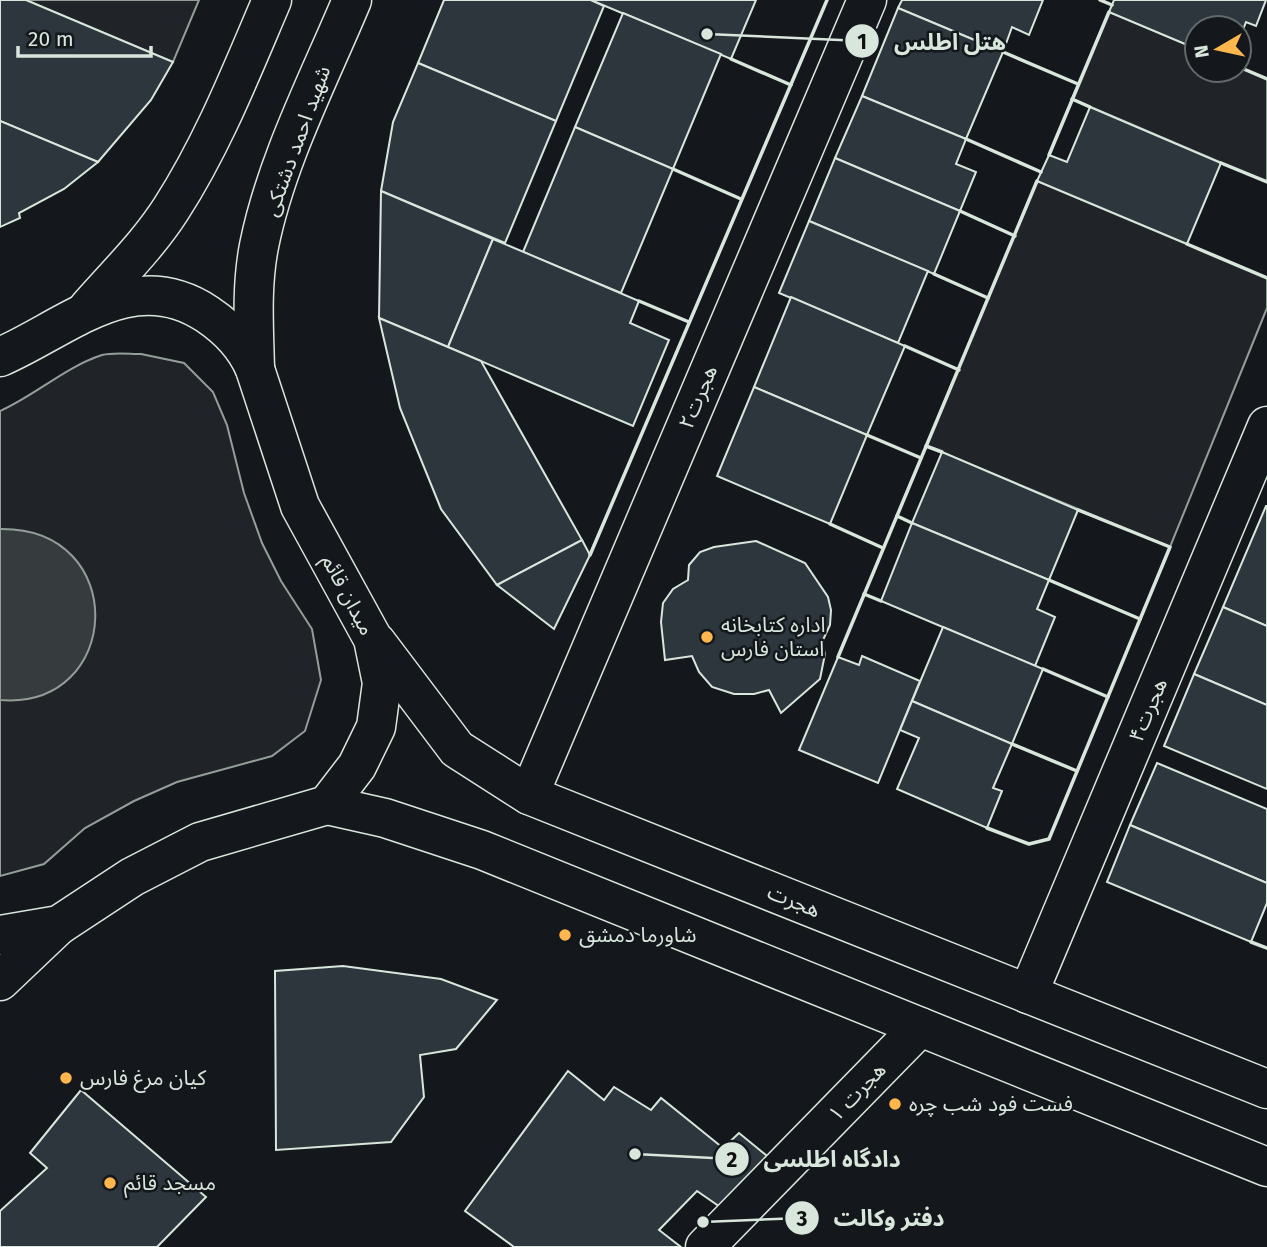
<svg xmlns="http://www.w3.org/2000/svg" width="1267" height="1247" font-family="'Fira Sans','Noto Sans Arabic',sans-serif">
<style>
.green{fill:#202428;stroke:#939e99;stroke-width:2}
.water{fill:#363b3e;stroke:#939e99;stroke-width:2}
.building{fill:#2c363c;stroke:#d8e6dc;stroke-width:2}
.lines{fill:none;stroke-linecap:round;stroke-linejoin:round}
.minor-casing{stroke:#d8e6dc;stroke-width:41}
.secondary-casing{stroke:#d8e6dc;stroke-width:41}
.minor{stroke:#14181c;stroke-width:38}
.secondary{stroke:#14181c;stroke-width:38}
.wall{stroke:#d8e6dc;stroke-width:3.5}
.poi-dot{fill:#ffb74d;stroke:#14181c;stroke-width:2.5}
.labels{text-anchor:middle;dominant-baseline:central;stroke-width:5;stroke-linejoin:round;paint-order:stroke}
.street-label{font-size:21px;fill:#d8e6dc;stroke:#14181c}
.poi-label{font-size:21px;fill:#d8e6dc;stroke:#14181c;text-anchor:start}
.leader{fill:none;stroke:#d8e6dc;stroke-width:2.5}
.callout-dot{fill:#d8e6dc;stroke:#14181c;stroke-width:2.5}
.mark-label{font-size:21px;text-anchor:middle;font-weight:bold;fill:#111}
.callout-label{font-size:23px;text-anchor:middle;font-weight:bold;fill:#d8e6dc;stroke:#14181c;stroke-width:5;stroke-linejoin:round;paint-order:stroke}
</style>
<rect width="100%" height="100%" fill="#14181c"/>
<g class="green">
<polygon points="26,0 199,0 173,62"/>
<polygon points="1109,12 1197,49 1197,70 1239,70 1239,67 1267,79 1267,182 1072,99"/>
<polygon points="1037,181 1267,278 1267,308 1170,547 926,446"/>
<path d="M141,354L184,363L213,392L227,425L244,493L262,543L281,581L312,629L321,680L305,731L272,756L177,782L134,801L85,828L44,864L0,876V411C36,395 65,367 102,355C113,352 129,354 141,354Z"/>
</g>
<path class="water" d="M0,529C131,527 123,710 0,700Z"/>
<g class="building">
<polygon points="0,0 26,0 173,62 151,100 98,162 0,121"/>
<polygon points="444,0 591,0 604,6 556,121 418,63"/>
<polygon points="591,0 756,0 731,59"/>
<polygon points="902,0 1043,0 1029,35 1012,27 1003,52 898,8"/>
<polygon points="1114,0 1266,0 1256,26 1246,22 1239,40 1239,28 1197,28 1197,49 1109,12"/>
<polygon points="898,8 1003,52 966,139 862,96"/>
<polygon points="623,13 721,54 673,169 575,127"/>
<polygon points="418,63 556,121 505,243 381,191 393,122"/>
<polygon points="862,96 966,139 956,164 976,172 960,211 835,158"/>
<polygon points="1090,107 1221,163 1187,244 1037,181 1049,155 1067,162"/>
<polygon points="0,121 98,162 64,189 19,213 20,218 0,227"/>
<polygon points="575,127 673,169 621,293 523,252"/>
<polygon points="835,158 960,211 934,274 809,221"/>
<polygon points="381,191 493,239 448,347 379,318"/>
<polygon points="809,221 928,271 898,343 779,293"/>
<polygon points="493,239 639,301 630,323 669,340 633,426 448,347"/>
<polygon points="791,297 905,346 867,435 754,387"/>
<polygon points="379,318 481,361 582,540 497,585 441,509 400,408"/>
<polygon points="754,387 867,435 830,524 717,476"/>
<polygon points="942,452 1078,510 1049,580 912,523"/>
<polygon points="1266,506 1267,506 1267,626 1223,607"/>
<polygon points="912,523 1049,580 1037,609 1055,617 1035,666 881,601"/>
<polygon points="582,540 590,555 554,629 497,585"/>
<polygon points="756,541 805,563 828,597 831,610 830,625 822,642 825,654 820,679 781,713 769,690 754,694 734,694 712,687 699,672 692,656 665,660 661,622 663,603 673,589 688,580 689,565 700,552 714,547"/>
<polygon points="1223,607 1267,626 1267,705 1194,674"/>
<polygon points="943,627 1043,669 1012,744 912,701"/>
<polygon points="862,656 920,681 878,783 799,750 838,657 859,665"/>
<polygon points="1194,674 1267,705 1267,789 1164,746"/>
<polygon points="912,701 1012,744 993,788 1002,791 987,828 897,789 919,738 900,730"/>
<polygon points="1157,763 1267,809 1267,883 1130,825"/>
<polygon points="1130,825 1267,883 1267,903 1251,942 1107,882"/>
<polygon points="343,966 441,979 497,1000 456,1049 420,1055 424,1097 391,1142 276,1150 275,971"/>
<polygon points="568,1071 604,1100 614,1087 651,1110 661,1098 723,1148 739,1133 772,1160 723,1209 697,1191 659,1230 681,1247 514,1247 465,1211"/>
<polygon points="81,1090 206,1197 157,1247 0,1247 0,1211 47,1168 30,1153"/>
</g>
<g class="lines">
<defs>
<g id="minor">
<polyline points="529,795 867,0"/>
<polyline points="1028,994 1267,426"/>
<polyline points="705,1247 920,1027"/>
</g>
<g id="secondary">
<path d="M88,308C116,276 148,245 171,209C213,144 242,70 272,0"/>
<path d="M0,357C67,328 132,264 207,314C228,328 245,345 255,369L300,506L373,639L382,683L376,727L357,766L327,805L200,842L132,877L59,925L0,935"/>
<path d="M255,369C254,328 251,287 259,246C276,161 319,79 352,0"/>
<polyline points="377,643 457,749 529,795 1267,1089"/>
<polyline points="327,805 385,818 482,850 1267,1167"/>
<polyline points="0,981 59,925"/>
</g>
</defs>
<use href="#minor" class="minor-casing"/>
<use href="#secondary" class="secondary-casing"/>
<use href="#minor" class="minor"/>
<use href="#secondary" class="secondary"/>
<g class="wall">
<polyline points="1100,0 1112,5"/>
<polyline points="1003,52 1078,84"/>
<polyline points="731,59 791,85"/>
<polyline points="1239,67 1267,79"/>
<polyline points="1072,99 1090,107"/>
<polyline points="966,139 1041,172"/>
<polyline points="1049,155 1109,12"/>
<polyline points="1221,163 1267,182"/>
<polyline points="673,169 741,199"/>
<polyline points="960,211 1015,236"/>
<polyline points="1187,244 1267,278"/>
<polyline points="934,274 988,298"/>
<polyline points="639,301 689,322"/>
<polyline points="905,346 959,370"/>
<polyline points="867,435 921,458"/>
<polyline points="926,446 942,452"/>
<polyline points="897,516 912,523"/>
<polyline points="830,524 883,548"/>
<polyline points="590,555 827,0"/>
<polyline points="1049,580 1140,619"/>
<polyline points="864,594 881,601"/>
<polyline points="838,657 1037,181"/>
<polyline points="1043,669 1108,697"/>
<polyline points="1012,744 1077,771"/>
<polyline points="987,828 1029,844 1049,839 1170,547 1078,510"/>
<polyline points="1251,942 1267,948"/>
</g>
</g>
<g class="poi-dot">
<circle cx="707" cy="637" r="7"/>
<circle cx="565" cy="935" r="7"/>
<circle cx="66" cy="1078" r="7"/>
<circle cx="895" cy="1104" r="7"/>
<circle cx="110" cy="1183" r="7"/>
</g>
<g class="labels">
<g class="street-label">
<text transform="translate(297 141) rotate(-70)">شهید احمد دشتکی</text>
<text transform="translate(698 397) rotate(-67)">هجرت۲</text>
<text transform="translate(348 595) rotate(62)">میدان قائم</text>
<text transform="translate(1148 710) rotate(-67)">هجرت۴</text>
<text transform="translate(794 901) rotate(22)">هجرت</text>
<text transform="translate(857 1092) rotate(-46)">هجرت ۱</text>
</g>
<g class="poi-label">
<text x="721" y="625">اداره کتابخانه<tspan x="721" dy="24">استان فارس</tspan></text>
<text x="579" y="935">شاورما دمشق</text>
<text x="80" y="1078">کیان مرغ فارس</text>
<text x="909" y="1104">فست فود شب چره</text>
<text x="124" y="1183">مسجد قائم</text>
</g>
</g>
<path class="leader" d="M707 34L862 41M635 1154L732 1159M703 1222L802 1218"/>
<g class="callout-dot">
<circle cx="707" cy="34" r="7"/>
<circle cx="635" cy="1154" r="7"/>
<circle cx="703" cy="1222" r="7"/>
<circle cx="862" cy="41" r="18"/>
<circle cx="732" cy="1159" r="18"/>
<circle cx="802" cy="1218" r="18"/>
</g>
<g class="mark-label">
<text x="862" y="49">1</text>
<text x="732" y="1167">2</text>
<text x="802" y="1226">3</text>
</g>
<g class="callout-label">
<text x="950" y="50">هتل اطلس</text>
<text x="832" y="1167">دادگاه اطلسی</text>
<text x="889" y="1226">دفتر وکالت</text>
</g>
<g transform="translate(1218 49) rotate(261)"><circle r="33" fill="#14181c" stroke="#626a69" stroke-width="2"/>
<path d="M0-5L12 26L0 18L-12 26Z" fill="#ffb74d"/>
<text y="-10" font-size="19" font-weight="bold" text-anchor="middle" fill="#d8e6dc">N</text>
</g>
<path d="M18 46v10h133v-10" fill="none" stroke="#d8e6dc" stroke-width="3.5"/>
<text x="28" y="46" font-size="21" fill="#d8e6dc" stroke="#14181c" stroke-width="5" paint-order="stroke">20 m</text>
</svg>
